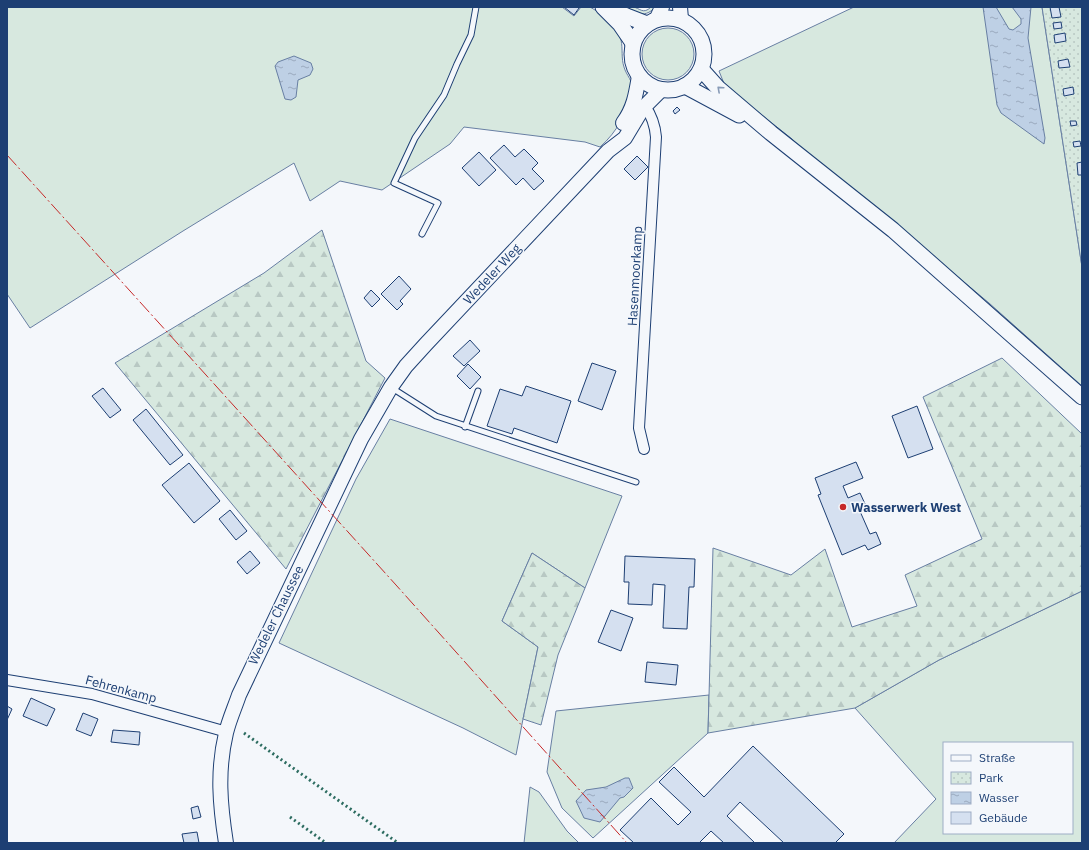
<svg xmlns="http://www.w3.org/2000/svg" width="1089" height="850" font-family="'IBM Plex Sans',sans-serif">
<style>
.grass{fill:#d7e8df;stroke:#687fa3;fill-rule:evenodd}
.forest{fill:url(#forest-firs);stroke:#687fa3}
.park{fill:url(#park-dots);stroke:#687fa3}
.water{fill:url(#water-ripples);stroke:#687fa3}
.building{fill:#d5e0f0;stroke:#1d3f73}
.lines{fill:none;stroke-linecap:round;stroke-linejoin:round}
.lane-casing{stroke:#1d3f73;stroke-width:7}
.street-casing{stroke:#1d3f73;stroke-width:12}
.secondary-casing{stroke:#1d3f73;stroke-width:16}
.primary-casing{stroke:#1d3f73;stroke-width:17}
.lane{stroke:#f4f7fb;stroke-width:5}
.street{stroke:#f4f7fb;stroke-width:10}
.secondary{stroke:#f4f7fb;stroke-width:14}
.primary{stroke:#f4f7fb;stroke-width:15}
.hedge{stroke:#2c6c60;stroke-width:3;stroke-dasharray:2 3;stroke-linecap:butt}
.power{stroke:#c62828;stroke-width:1;stroke-dasharray:14 3 2 3;stroke-linecap:butt}
.oneway{stroke:#889bb7}
.poi-dot{fill:#c62828;stroke:#f4f7fb;stroke-width:1.5}
.labels{text-anchor:middle;dominant-baseline:central;stroke-width:3;stroke-linejoin:round;paint-order:stroke}
.street-label{font-size:13px;fill:#1d3f73;stroke:#f4f7fb}
.poi-label{font-size:13px;font-weight:bold;fill:#1d3f73;stroke:#f4f7fb;text-anchor:start}
</style>
<defs>
<pattern id="forest-firs" width="22" height="20" patternUnits="userSpaceOnUse"><rect width="22" height="20" fill="#d7e8df"/><path d="M5 1l3.5 6h-7zM16 11l3.5 6h-7z" fill="#b8c8c3"/></pattern>
<pattern id="park-dots" width="8" height="8" patternUnits="userSpaceOnUse"><rect width="8" height="8" fill="#d7e8df"/><path d="M2 2h.1M6 6h.1" fill="none" stroke="#b8c8c3" stroke-width="1.8" stroke-linecap="round"/></pattern>
<pattern id="water-ripples" width="26" height="14" patternUnits="userSpaceOnUse"><rect width="26" height="14" fill="#bed0e5"/><path d="M2 4q2-2 4 0t4 0M15 11q2-2 4 0t4 0" fill="none" stroke="#9aaabe"/></pattern>
</defs>
<rect width="100%" height="100%" fill="#f4f7fb"/>
<g class="grass">
<path d="M7,7H562L574,16L581,7C584,7 587,6 590,7C600,12 618,29 621,40C623,49 621,58 624,67C626,75 634,82 632,90C628,112 617,132 600,147L585,142L464,127L450,144L382,190L340,181L310,201L294,163L183,231L30,328L7,294Z"/>
<path d="M619,7C623,7 628,6 633,7C640,8 643,15 651,7H655C645,20 630,12 619,7Z"/>
<polygon points="854,7 1042,7 1082,267 1082,386 989,303 897,226 813,160 792,139 725,86 719,71"/>
<circle cx="668" cy="54" r="26"/>
<polygon points="390,419 622,496 585,588 532,553 502,621 538,647 523,719 516,755 463,728 279,643 356,479"/>
<path d="M1082,591V843H894L936,799L855,708L939,660ZM944,743H1072V833H944Z"/>
<polygon points="709,695 708,733 593,838 562,808 547,772 556,711"/>
<polygon points="530,787 539,792 567,831 579,843 524,843"/>
</g>
<g class="forest">
<polygon points="322,230 366,361 385,378 286,569 115,363 264,273"/>
<polygon points="1002,358 1082,434 1082,591 939,660 855,708 708,733 713,548 791,575 825,549 852,627 917,606 905,575 982,539 923,397"/>
<polygon points="532,553 585,588 558,655 541,725 523,719 538,647 502,621"/>
</g>
<polygon class="park" points="1042,7 1082,7 1082,267"/>
<g class="water">
<polygon points="983,7 996,7 1009,29 1013,30 1021,24 1021,19 1012,7 1031,7 1028,38 1045,138 1044,144 1001,113 997,105"/>
<polygon points="294,56 311,63 313,69 310,75 298,80 296,97 291,100 285,99 275,66 278,62"/>
<polygon points="625,778 629,778 633,788 624,797 620,798 600,822 584,818 576,801 586,790 606,787"/>
</g>
<g class="building">
<polygon points="564,7 578,7 579,8 574,15"/>
<polygon points="1050,7 1059,7 1061,17 1052,18"/>
<polygon points="1061,22 1062,28 1054,29 1053,23"/>
<polygon points="1065,33 1066,41 1055,43 1054,35"/>
<polygon points="1068,59 1070,67 1059,68 1058,61"/>
<polygon points="1073,87 1074,94 1064,96 1063,89"/>
<polygon points="677,107 680,110 675,114 673,111"/>
<polygon points="1070,121 1076,121 1077,125 1071,126"/>
<polygon points="1080,141 1081,146 1074,147 1073,142"/>
<polygon points="504,145 515,157 524,149 538,163 532,169 544,181 534,190 523,178 516,185 490,158"/>
<polygon points="479,152 496,170 479,186 462,168"/>
<polygon points="637,156 648,167 635,180 624,169"/>
<polygon points="1082,162 1082,175 1078,175 1077,163"/>
<polygon points="399,276 411,289 400,301 403,304 397,310 381,294"/>
<polygon points="371,290 380,299 372,307 364,298"/>
<polygon points="470,340 480,351 464,366 453,356"/>
<polygon points="592,363 616,371 602,410 578,401"/>
<polygon points="468,364 481,377 470,389 457,376"/>
<polygon points="526,386 571,401 557,443 514,428 512,434 487,426 500,389 522,396"/>
<polygon points="103,388 121,410 110,418 92,396"/>
<polygon points="917,406 933,449 908,458 892,416"/>
<polygon points="146,409 183,455 170,465 133,420"/>
<polygon points="856,462 863,478 843,486 848,498 860,493 866,506 859,509 870,534 876,532 881,544 868,550 865,545 842,555 818,495 821,494 815,478"/>
<polygon points="189,463 220,501 194,523 162,485"/>
<polygon points="230,510 247,531 236,540 219,519"/>
<polygon points="250,551 260,563 247,574 237,562"/>
<polygon points="625,556 695,559 694,587 689,587 687,629 663,628 665,585 653,584 652,605 628,604 629,582 624,582"/>
<polygon points="611,610 633,618 621,651 598,642"/>
<polygon points="647,662 678,665 676,685 645,682"/>
<polygon points="31,698 55,709 47,726 23,716"/>
<polygon points="7,706 12,709 7,720"/>
<polygon points="83,713 98,719 91,736 76,730"/>
<polygon points="113,730 140,732 139,745 111,742"/>
<polygon points="753,746 844,834 835,843 784,843 740,802 727,816 755,843 724,843 711,831 699,843 634,843 620,830 651,798 678,825 691,812 659,782 674,767 704,797"/>
<polygon points="198,806 201,817 193,819 191,808"/>
<polygon points="197,832 199,843 184,843 182,834"/>
</g>
<g class="lines">
<defs>
<g id="lane">
<polyline points="422,234 438,203 394,183 415,138 444,95 457,64 471,35 476,7"/>
<polyline points="392,388 436,416 636,482"/>
<polyline points="465,427 478,391"/>
</g>
<g id="street">
<path d="M644,449L639,428L656,137C655,125 652,116 645,106"/>
<polyline points="7,680 92,694 227,732"/>
</g>
<g id="secondary">
<polyline points="680,7 681,19"/>
<polyline points="657,18 662,7"/>
<path d="M623,123C634,108 636,94 639,76"/>
<path d="M226,843C220,805 217,771 226,733C229,720 235,707 239,695L361,439L391,387L406,366L426,344L608,151L625,138L643,108L661,90"/>
</g>
<g id="primary">
<polyline points="603,7 620,24 633,43"/>
<polyline points="609,8 629,17 647,24"/>
<circle cx="668" cy="54" r="36"/>
<polyline points="701,69 718,88 771,133 893,230 1082,397"/>
<polyline points="685,86 739,115"/>
</g>
</defs>
<use href="#lane" class="lane-casing"/>
<use href="#street" class="street-casing"/>
<use href="#secondary" class="secondary-casing"/>
<use href="#primary" class="primary-casing"/>
<use href="#lane" class="lane"/>
<use href="#street" class="street"/>
<use href="#secondary" class="secondary"/>
<use href="#primary" class="primary"/>
<g class="hedge">
<polyline points="244,733 398,843"/>
<polyline points="290,817 326,843"/>
</g>
<polyline class="power" points="7,155 396,585 627,843"/>
</g>
<defs><path id="oneway-chevron" d="M-2-3.5L2.5 0L-2 3.5" fill="none" stroke-width="1.6" stroke-linecap="round" stroke-linejoin="round"/></defs>
<use class="oneway" href="#oneway-chevron" transform="translate(720 89) rotate(-138)"/>
<circle class="poi-dot" cx="843" cy="507" r="4"/>
<g class="labels">
<g class="street-label">
<text transform="translate(492 274) rotate(-47)">Wedeler Weg</text>
<text transform="translate(635 276) rotate(-87)">Hasenmoorkamp</text>
<text transform="translate(276 615) rotate(-64)">Wedeler Chaussee</text>
<text transform="translate(121 689) rotate(15)">Fehrenkamp</text>
</g>
<g class="poi-label">
<text x="851" y="507">Wasserwerk West</text>
</g>
</g>
<rect width="1089" height="850" fill="none" stroke="#1d3f73" stroke-width="16"/>
<rect x="943" y="742" width="130" height="92" fill="#f4f7fb" stroke="#9eadc5"/>
<rect x="951" y="755" width="20" height="6" fill="#f4f7fb" stroke="#9eadc5"/>
<text x="979" y="762" font-size="12" fill="#1d3f73">Straße</text>
<rect x="951" y="772" width="20" height="12" fill="url(#park-dots)" stroke="#9eadc5"/>
<text x="979" y="782" font-size="12" fill="#1d3f73">Park</text>
<rect x="951" y="792" width="20" height="12" fill="url(#water-ripples)" stroke="#9eadc5"/>
<text x="979" y="802" font-size="12" fill="#1d3f73">Wasser</text>
<rect x="951" y="812" width="20" height="12" fill="#d5e0f0" stroke="#9eadc5"/>
<text x="979" y="822" font-size="12" fill="#1d3f73">Gebäude</text>
</svg>
